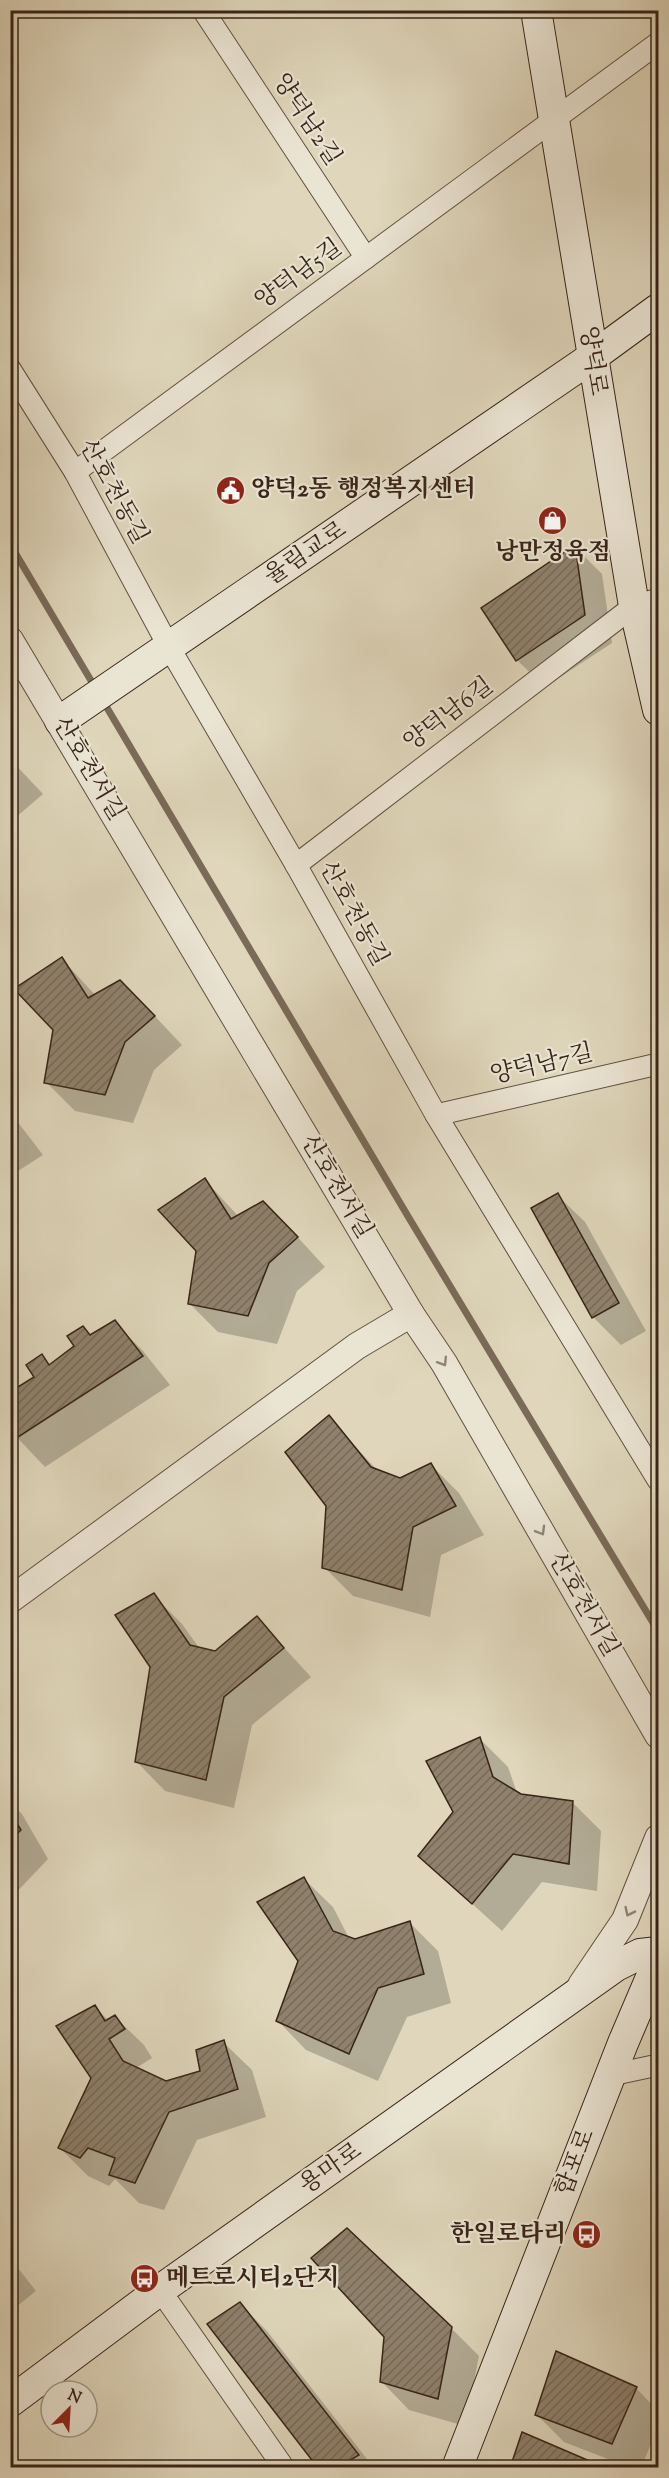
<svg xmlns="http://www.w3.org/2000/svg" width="669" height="2478" font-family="'Sorts Mill Goudy','Noto Serif KR',serif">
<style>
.shadow{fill:#0003}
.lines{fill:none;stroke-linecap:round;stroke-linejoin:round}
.stream{stroke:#7a6a58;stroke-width:7}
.building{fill:url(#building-hatch);stroke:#382417;stroke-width:1.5}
.minor-casing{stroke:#625040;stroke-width:23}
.tertiary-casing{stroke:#625040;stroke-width:28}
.secondary-casing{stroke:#382417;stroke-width:32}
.minor{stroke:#eae4d3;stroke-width:21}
.tertiary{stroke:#eae4d3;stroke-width:26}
.secondary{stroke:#eae4d3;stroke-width:30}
.oneway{stroke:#918475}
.labels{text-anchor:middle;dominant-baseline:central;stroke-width:4.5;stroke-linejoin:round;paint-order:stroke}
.street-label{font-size:24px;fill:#382417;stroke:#eae4d3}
.poi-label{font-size:24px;font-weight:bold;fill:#382417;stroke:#eae4d3;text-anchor:start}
</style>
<defs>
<pattern id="building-hatch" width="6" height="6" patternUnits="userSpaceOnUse" patternTransform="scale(1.5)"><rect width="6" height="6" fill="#8f816c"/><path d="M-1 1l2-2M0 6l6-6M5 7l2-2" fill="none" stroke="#766958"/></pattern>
</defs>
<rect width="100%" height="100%" fill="#dfd6bb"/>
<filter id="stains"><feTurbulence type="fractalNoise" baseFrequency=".00333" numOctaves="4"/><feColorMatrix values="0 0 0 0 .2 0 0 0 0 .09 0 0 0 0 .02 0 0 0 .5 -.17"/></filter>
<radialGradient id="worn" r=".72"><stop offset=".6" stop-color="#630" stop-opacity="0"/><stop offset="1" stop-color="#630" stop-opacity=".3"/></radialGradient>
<g class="shadow">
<polygon points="575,547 602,574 612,643 545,687 517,660"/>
<polygon points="10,759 43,794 15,818 10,830"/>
<polygon points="62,959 96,996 149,1010 182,1045 154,1070 133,1123 75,1111 46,1082"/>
<polygon points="10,1112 43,1155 10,1176"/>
<polygon points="205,1180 239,1217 292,1231 325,1267 297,1291 277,1344 218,1332 189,1303"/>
<polygon points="557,1195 585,1222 646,1331 621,1345 593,1317 533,1209"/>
<polygon points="114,1322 143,1351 170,1385 45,1467 10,1430 36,1377 42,1356 51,1365 76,1346 83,1327 92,1336"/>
<polygon points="329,1418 378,1471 400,1480 431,1465 459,1493 484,1535 441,1555 430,1617 353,1596 324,1567"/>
<polygon points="153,1595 182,1624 200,1649 215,1653 257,1618 311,1677 252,1725 234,1808 165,1791 137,1762 152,1666"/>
<polygon points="480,1739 508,1767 517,1793 572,1802 601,1831 597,1891 542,1882 502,1931 420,1856 455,1812"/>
<polygon points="10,1803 22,1814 48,1859 10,1899"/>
<polygon points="304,1879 333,1907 349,1938 355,1940 409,1922 438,1951 451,2003 407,2017 378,2081 306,2050 278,2021 299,1961"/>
<polygon points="94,2006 109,2021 115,2017 144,2045 152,2058 136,2068 166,2082 201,2072 223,2042 252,2070 266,2117 197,2140 164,2210 139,2203 115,2179 109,2186 88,2176 60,2148 93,2077"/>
<polygon points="10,2258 36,2291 10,2312"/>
<polygon points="240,2304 267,2331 374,2468 320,2468"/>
<polygon points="451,2328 479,2356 465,2426 409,2410 382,2382"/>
<polygon points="636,2388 658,2411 658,2427 641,2468 631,2468 564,2442 536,2414"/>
</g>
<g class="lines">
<g class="stream">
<polyline points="10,544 96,689"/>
<polyline points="103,701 409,1218 658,1631"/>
</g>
</g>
<g class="building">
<polygon points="575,545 585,615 516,661 481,608"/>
<polygon points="62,957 88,998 120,980 155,1016 125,1042 105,1095 44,1083 53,1030 14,989"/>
<polygon points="205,1178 231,1219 263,1201 298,1237 269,1263 248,1316 188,1304 196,1251 158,1210"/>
<polygon points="558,1193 619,1303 592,1318 531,1208"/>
<polygon points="115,1320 143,1356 15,1439 10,1433 10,1392 34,1377 26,1365 42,1354 49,1365 74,1346 67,1336 83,1326 90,1335"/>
<polygon points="329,1415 371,1467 400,1478 431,1463 456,1506 413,1527 402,1590 322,1568 326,1506 285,1452"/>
<polygon points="154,1593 190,1645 215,1651 257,1616 284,1648 224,1697 206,1780 135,1762 150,1667 115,1615"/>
<polygon points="480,1737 493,1777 521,1794 573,1801 569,1864 513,1854 472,1904 418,1856 453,1812 426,1761"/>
<polygon points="10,1812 21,1830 10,1841"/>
<polygon points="304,1877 333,1931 355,1939 410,1921 424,1974 378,1988 349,2054 276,2021 298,1961 257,1902"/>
<polygon points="95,2005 105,2021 115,2015 125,2029 109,2039 123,2061 166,2081 200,2071 196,2050 224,2040 238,2089 169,2112 135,2183 109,2175 115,2158 88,2148 80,2158 58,2148 91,2078 56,2026"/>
<polygon points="347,2228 452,2327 438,2399 380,2382 384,2337 311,2258"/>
<polygon points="240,2302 359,2455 336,2468 318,2468 207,2324"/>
<polygon points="556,2351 637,2387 612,2444 535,2415"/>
<polygon points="522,2432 606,2468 510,2468"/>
</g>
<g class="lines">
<defs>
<g id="minor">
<polyline points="203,10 366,258"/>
<polyline points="10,369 75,472 169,647 296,865 436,1115 658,1480"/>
<polyline points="75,472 658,43"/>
<polyline points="296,865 634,606 658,599"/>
<polyline points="436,1115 658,1064"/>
<polyline points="611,2075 658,2065"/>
<polyline points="160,2290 284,2468"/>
</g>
<g id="tertiary">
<polyline points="10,640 411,1314 444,1363 658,1735"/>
<polyline points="10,1600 357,1346 411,1314"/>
<polyline points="581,1985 625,1920 658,1838"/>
</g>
<g id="secondary">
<polyline points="536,10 634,606 658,710"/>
<polyline points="60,721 591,358 658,309"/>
<polyline points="10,2402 160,2290 616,1966 640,1954 658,1952"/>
<polyline points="457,2468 623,2043 658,1961"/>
</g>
</defs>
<use href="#minor" class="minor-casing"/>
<use href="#tertiary" class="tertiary-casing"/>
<use href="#secondary" class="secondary-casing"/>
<use href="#minor" class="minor"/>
<use href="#tertiary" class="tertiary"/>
<use href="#secondary" class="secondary"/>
</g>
<defs><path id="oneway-chevron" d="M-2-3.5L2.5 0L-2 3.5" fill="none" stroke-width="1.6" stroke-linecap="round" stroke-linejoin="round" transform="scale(1.5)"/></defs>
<g class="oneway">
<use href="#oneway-chevron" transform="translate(443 1362) rotate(58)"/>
<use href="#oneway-chevron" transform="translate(541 1531) rotate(60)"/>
<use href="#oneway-chevron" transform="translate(629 1912) rotate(116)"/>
</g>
<defs>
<symbol id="civic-disc" viewBox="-11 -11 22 22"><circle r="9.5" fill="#8f2418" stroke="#eae4d3"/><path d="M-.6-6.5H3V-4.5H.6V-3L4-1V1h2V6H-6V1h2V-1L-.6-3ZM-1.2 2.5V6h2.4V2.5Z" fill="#fff"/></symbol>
<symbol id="shop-disc" viewBox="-11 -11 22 22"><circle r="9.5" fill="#8f2418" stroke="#eae4d3"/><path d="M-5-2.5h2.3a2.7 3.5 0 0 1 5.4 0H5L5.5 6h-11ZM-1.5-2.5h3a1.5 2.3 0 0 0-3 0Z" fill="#fff"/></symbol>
<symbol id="bus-disc" viewBox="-11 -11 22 22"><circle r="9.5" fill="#8f2418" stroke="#eae4d3"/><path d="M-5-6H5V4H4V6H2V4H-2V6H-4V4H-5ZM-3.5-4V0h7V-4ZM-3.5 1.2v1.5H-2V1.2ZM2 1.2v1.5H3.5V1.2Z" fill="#fff"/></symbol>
</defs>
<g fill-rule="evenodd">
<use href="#civic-disc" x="214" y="474" width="33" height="33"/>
<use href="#shop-disc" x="536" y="504" width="33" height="33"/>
<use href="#bus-disc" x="570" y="2218" width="33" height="33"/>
<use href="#bus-disc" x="128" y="2262" width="33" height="33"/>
</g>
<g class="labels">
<g class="street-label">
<text transform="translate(306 120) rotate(57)">양덕남2길</text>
<text transform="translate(299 275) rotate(-36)">양덕남5길</text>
<text transform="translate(592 361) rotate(81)">양덕로</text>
<text transform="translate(113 492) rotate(61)">산호천동길</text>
<text transform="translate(306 554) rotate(-34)">율림교로</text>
<text transform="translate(449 715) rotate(-37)">양덕남6길</text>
<text transform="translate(88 769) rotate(59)">산호천서길</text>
<text transform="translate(353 914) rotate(61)">산호천동길</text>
<text transform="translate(542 1065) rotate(-13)">양덕남7길</text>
<text transform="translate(336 1187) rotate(59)">산호천서길</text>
<text transform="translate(583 1605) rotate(60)">산호천서길</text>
<text transform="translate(576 2163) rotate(-69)">합포로</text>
<text transform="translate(331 2169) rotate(-35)">용마로</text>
</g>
<g class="poi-label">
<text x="251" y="490">양덕2동 행정복지센터</text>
<text x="553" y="553" text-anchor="middle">낭만정육점</text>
<text x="566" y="2235" text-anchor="end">한일로타리</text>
<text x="166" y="2279">메트로시티2단지</text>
</g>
</g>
<rect width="669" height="2478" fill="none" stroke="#dfd6bb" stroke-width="36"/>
<rect x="12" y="12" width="645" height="2454" fill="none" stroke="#382417" stroke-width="3"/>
<rect x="18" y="18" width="633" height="2442" fill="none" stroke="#382417" stroke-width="1.5"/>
<g transform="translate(69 2409) rotate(24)"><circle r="28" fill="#eae4d3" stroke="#a39788" stroke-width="1.5"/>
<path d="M0-4.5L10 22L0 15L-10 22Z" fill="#8f2418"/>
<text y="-9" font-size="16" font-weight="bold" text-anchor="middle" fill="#382417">N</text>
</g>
<rect width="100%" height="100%" filter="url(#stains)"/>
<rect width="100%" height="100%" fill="url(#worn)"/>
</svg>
